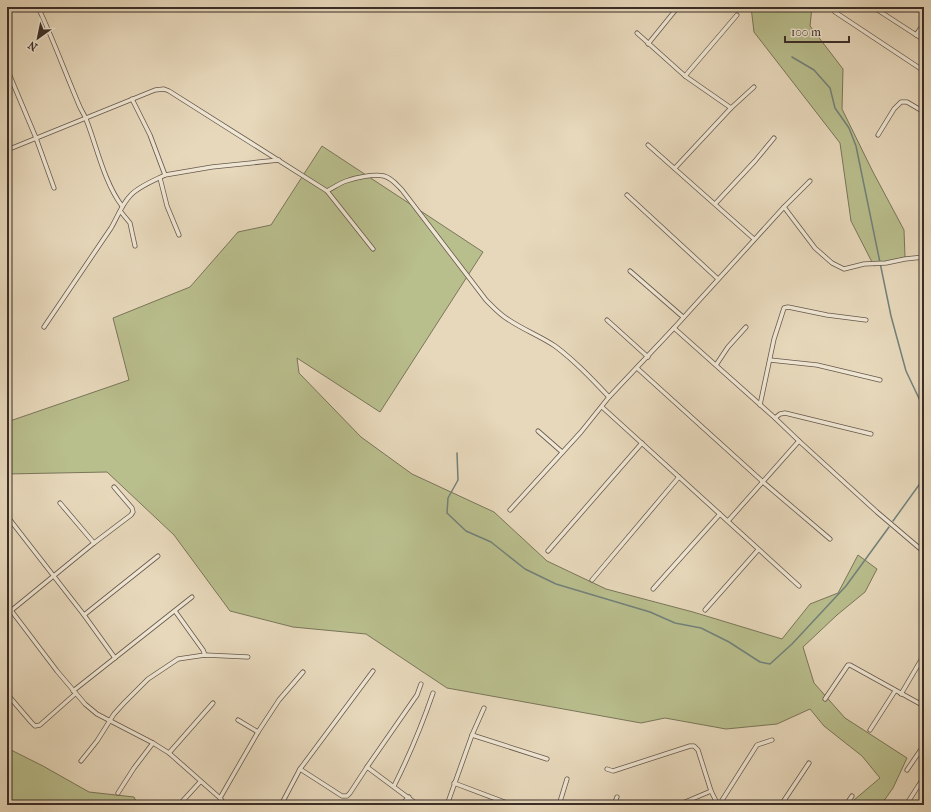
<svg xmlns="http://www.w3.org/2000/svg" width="931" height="812" font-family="'IM FELL French Canon',serif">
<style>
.green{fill:#b9be8d;stroke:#7a765a}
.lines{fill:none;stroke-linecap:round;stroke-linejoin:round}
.stream{stroke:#72817b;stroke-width:1.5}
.minor-casing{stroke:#66584d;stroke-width:5}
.minor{stroke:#efe6d3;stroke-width:3.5}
</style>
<rect width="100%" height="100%" fill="#e7d8bb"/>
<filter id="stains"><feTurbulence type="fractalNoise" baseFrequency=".005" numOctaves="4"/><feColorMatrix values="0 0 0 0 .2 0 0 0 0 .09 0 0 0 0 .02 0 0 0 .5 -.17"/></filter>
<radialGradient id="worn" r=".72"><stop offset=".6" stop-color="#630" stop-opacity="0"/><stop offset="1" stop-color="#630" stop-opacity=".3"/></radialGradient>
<g class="green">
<polygon points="751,7 812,7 810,26 843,69 842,109 873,172 904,230 905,257 874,266 851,221 840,143 754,32"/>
<polygon points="322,146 483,252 380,412 297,358 299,373 361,437 412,474 494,512 547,561 606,589 693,612 782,639 810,604 838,593 858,555 877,569 865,592 837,615 803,647 814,683 845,718 907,758 893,788 881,805 865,805 854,800 880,778 862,756 824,726 810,709 777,724 726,729 665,718 641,723 447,688 366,634 293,627 230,611 174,535 107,472 7,474 7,422 129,380 113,318 190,287 238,232 271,225"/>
<polygon points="7,748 43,766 89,792 134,797 138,805 7,805"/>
</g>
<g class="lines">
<g class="stream">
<polyline points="792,57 814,70 830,88 835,108 849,128 856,146 891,316 906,371 924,409"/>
<polyline points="457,453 458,480 448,498 447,513 466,531 491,542 525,569 556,584 650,612 675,623 701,628 729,642 760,662 770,664 792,644 846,586 889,527"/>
<polyline points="893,521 924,478"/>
</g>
<defs>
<g id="minor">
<path d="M38,7C53,39 65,72 79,105C81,110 84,114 86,119C97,147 104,182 122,206"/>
<polyline points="832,7 835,12 924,71"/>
<polyline points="873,7 924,40"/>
<polyline points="637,33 685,76 731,108"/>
<polyline points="916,35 924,23"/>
<polyline points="648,44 678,7"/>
<polyline points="7,69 36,138 54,188"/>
<polyline points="685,76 737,15"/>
<polyline points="878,135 894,109 901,102 907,102 924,112"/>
<polyline points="648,145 754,239"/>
<polyline points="7,150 155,90 164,89 169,91 327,191 373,249"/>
<polyline points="923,162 924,160"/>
<polyline points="675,168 731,108 754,87"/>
<polyline points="165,175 212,167 279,160"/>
<polyline points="160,178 167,206 179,235"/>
<path d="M327,191C333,188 340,183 346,181C357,177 374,174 384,176C392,178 397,185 402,190L486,300C493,307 500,315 509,320C524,330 540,336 555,346C575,361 592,379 609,397"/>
<polyline points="627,195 718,279"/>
<polyline points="715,204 755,161 774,138"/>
<polyline points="784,207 810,181"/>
<polyline points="121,212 130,223 135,246"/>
<polyline points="630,271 683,317"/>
<polyline points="924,286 922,293 924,297"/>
<polyline points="607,320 648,357"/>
<path d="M44,327L111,228C117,218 122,204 130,196C137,187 155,180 165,175L150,135L132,99"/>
<polyline points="674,328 775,418 799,441 877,512 924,552"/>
<polyline points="770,360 817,365 880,380"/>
<polyline points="716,365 728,347 746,327"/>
<polyline points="637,368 763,482 830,539"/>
<polyline points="760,405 774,339 784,308 788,307 827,315 866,320"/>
<polyline points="602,407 799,586"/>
<polyline points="775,418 780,414 785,413 871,434"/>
<polyline points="538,431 562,452"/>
<polyline points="60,503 94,543"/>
<polyline points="510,510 581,432 609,397 674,328 784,207 815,248 832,263 844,269 864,264 886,263 905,259 924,257"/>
<polyline points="7,516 84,615 115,658"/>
<polyline points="728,521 799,441"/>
<polyline points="548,551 642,443"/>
<polyline points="592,580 679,477"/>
<polyline points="653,589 720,514"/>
<polyline points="7,605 57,671 85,704 97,714 153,743 169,753 220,798 225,805"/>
<polyline points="705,610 758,550"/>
<polyline points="175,611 203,650 205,655"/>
<polyline points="7,614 94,543 131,515 133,512 132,508 114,487"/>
<polyline points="84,615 158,556"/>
<polyline points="73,691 192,597"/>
<polyline points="7,694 31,722 35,726 40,725 75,694"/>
<polyline points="901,694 924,655"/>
<polyline points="825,699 848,665 850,665 924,706"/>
<polyline points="238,720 258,732"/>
<polyline points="870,730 895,691"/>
<polyline points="472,735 547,759"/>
<polyline points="169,753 213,703"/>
<polyline points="81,761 97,741 114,714 124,703 148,679 178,659 205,655 248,657"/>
<polyline points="367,767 418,805"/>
<polyline points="300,769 342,796 347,796 350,793 367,767 417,695 421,684"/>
<polyline points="607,769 613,771 690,746 694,746 698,750 711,791 718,805"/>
<polyline points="907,770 924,745"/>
<polyline points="454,783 512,805"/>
<path d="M394,786C409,756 422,725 433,693"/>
<polyline points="118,793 134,768 153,743"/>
<polyline points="220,798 258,732 279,700 303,672"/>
<polyline points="179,805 200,782"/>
<polyline points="281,805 300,769 373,671"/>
<polyline points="401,805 409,797"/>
<polyline points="447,805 472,735 484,708"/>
<polyline points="559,805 567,779"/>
<polyline points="614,805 617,797"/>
<polyline points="678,805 711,791"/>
<polyline points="719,805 757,745 772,740"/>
<polyline points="781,805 809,763"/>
<polyline points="846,805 852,796"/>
<polyline points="906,805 924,777"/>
</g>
</defs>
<use href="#minor" class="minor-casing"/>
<use href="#minor" class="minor"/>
</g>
<rect width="931" height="812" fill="none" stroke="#e7d8bb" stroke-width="24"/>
<rect x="8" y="8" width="915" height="796" fill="none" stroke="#3b2e28" stroke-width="2"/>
<rect x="12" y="12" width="907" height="788" fill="none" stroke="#3b2e28"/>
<g transform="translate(38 38) rotate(213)" stroke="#efe6d3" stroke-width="3" paint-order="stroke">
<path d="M0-3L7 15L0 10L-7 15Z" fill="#3b2e28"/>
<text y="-6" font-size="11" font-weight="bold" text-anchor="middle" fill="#3b2e28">N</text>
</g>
<path d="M785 36v6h64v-6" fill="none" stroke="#3b2e28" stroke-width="2"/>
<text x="791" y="36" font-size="12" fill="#3b2e28" stroke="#efe6d3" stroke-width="3" paint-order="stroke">100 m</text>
<rect width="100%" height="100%" filter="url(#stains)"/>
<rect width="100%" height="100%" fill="url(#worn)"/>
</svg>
